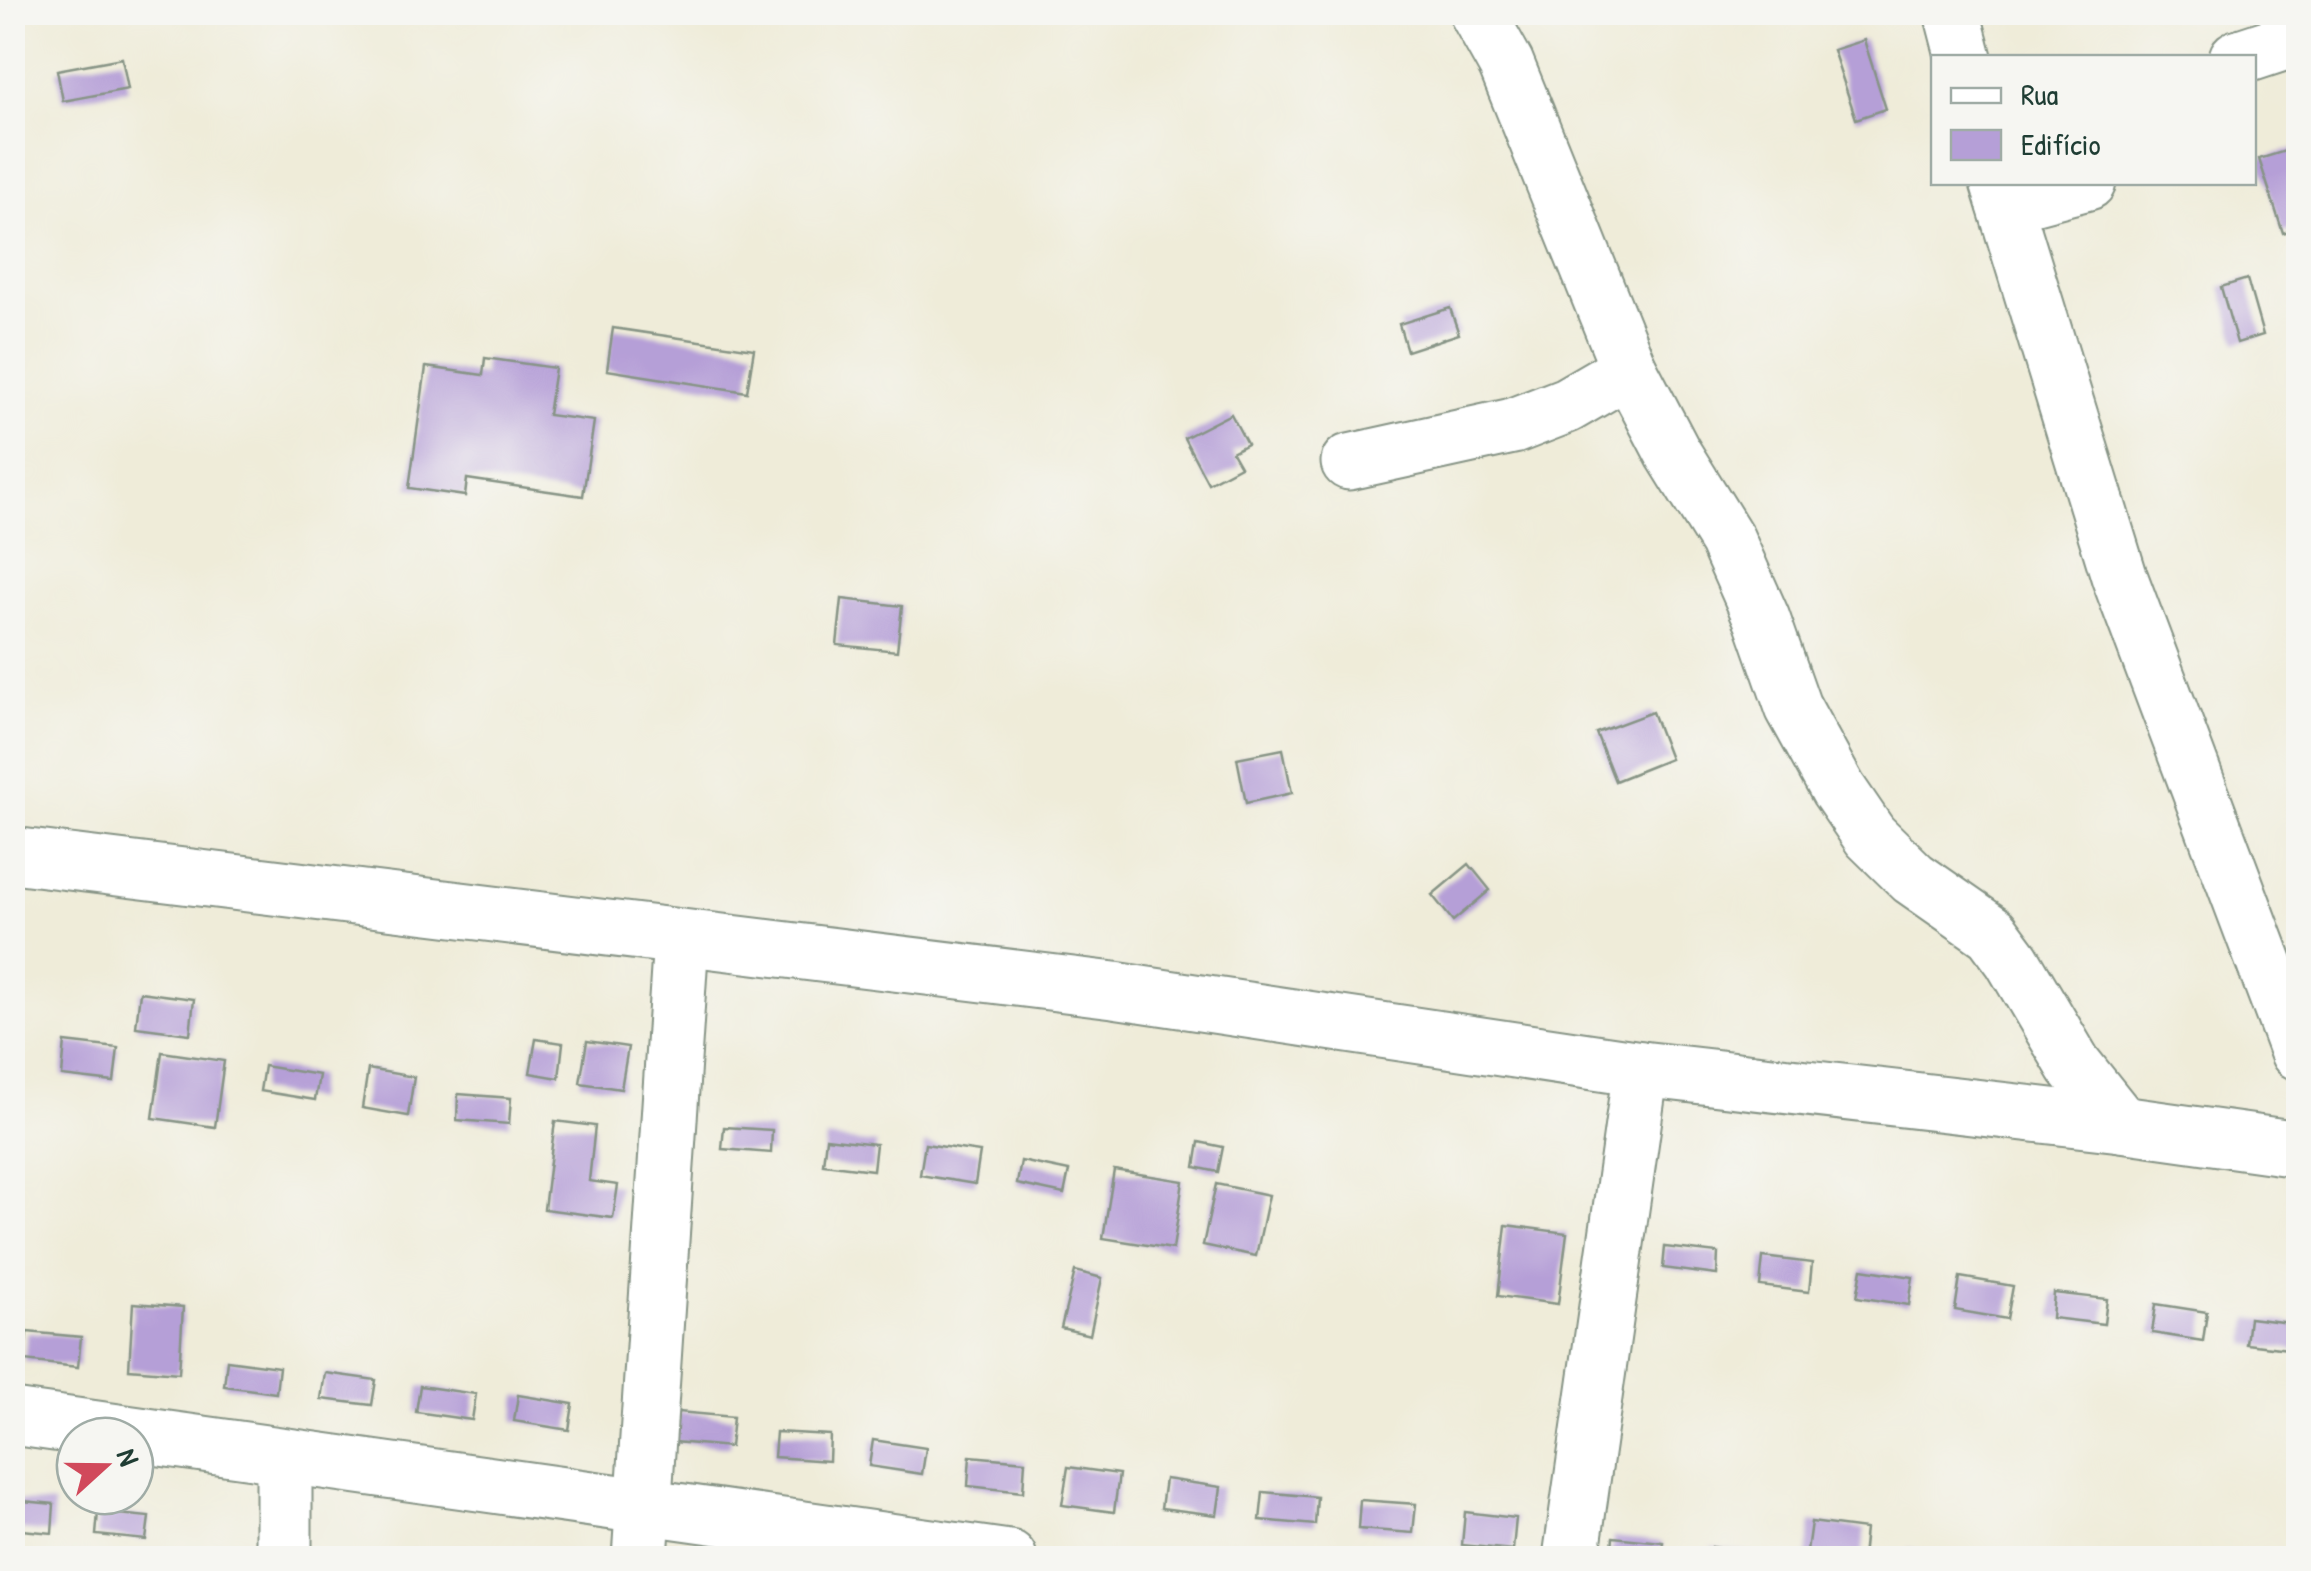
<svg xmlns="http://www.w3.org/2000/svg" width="2311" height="1571" font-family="'Patrick Hand',sans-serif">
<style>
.building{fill:#b59fd7}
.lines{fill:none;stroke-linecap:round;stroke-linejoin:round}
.minor-casing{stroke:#879486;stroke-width:59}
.minor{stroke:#fff;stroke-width:55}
</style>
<rect width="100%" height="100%" fill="#f6f6f2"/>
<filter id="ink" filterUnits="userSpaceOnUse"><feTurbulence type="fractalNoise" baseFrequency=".01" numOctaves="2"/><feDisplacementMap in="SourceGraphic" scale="20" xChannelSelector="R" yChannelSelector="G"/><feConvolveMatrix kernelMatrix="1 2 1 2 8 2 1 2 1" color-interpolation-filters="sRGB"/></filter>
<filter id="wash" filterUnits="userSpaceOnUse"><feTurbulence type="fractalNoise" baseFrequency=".0048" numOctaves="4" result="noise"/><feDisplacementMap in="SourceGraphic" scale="40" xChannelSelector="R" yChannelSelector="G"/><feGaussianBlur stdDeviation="2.25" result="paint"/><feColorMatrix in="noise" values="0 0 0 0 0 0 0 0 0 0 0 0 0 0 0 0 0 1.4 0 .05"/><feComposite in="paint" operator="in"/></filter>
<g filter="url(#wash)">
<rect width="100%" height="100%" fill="#efecd9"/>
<g id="blocks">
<g class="building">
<polygon points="1864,40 1886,109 1856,119 1833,50"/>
<polygon points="122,58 128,89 63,101 57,70"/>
<polygon points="2298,147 2298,228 2283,233 2259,159"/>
<polygon points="2247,279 2263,335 2237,343 2221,287"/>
<polygon points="1450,308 1459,334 1407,351 1399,324"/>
<polygon points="613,328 754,349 747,392 607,370"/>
<polygon points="485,358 555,368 548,415 594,421 583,496 467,479 465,496 409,488 426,367 483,375"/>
<polygon points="1231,414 1247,444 1232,452 1240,466 1208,483 1184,438"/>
<polygon points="842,599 902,606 897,651 837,645"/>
<polygon points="1652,712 1670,759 1615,781 1596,733"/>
<polygon points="1283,749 1292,793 1246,803 1237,758"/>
<polygon points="1469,864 1490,890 1453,921 1432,895"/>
<polygon points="140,992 194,999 190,1034 136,1027"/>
<polygon points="12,1033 21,1034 17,1063 12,1062"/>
<polygon points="536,1039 563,1043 559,1078 530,1073"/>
<polygon points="587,1041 628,1047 621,1089 580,1083"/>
<polygon points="65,1042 118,1048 114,1082 62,1076"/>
<polygon points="162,1052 224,1061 215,1127 153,1118"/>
<polygon points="264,1066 319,1075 315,1100 260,1091"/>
<polygon points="368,1069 414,1077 408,1116 362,1108"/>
<polygon points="458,1094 511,1098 509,1124 457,1120"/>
<polygon points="555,1121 595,1126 589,1181 618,1185 613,1218 544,1209"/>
<polygon points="724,1127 772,1130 771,1153 722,1149"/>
<polygon points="826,1138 876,1144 873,1170 823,1164"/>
<polygon points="1199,1142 1223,1147 1218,1172 1195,1167"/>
<polygon points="925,1144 980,1152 975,1184 920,1175"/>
<polygon points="1021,1161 1069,1171 1064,1194 1017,1184"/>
<polygon points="1114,1170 1183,1181 1173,1249 1103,1238"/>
<polygon points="1216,1184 1269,1195 1256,1256 1203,1245"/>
<polygon points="1506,1225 1567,1233 1558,1304 1498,1296"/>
<polygon points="1665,1247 1718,1253 1717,1275 1663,1268"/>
<polygon points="1763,1257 1812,1263 1809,1292 1760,1286"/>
<polygon points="1862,1269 1913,1277 1909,1305 1857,1297"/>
<polygon points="1075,1271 1102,1278 1090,1335 1061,1328"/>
<polygon points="1960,1277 2013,1286 2007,1319 1955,1310"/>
<polygon points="2054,1293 2107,1299 2104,1324 2052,1318"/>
<polygon points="133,1303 183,1307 179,1373 129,1369"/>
<polygon points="2156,1304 2207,1312 2203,1341 2152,1333"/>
<polygon points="2249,1318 2298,1324 2297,1350 2246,1344"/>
<polygon points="27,1332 81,1337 78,1367 24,1361"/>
<polygon points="227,1360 279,1367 276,1393 224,1386"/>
<polygon points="325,1373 376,1380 372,1405 321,1399"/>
<polygon points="420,1386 476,1394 472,1420 416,1412"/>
<polygon points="518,1395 573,1404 569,1430 514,1421"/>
<polygon points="678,1412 733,1417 730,1447 675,1442"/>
<polygon points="776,1432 830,1435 829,1461 774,1457"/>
<polygon points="873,1440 926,1448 922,1474 869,1466"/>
<polygon points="970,1456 1025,1461 1023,1492 968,1486"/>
<polygon points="1068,1467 1119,1474 1114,1512 1062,1505"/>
<polygon points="1165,1479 1221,1487 1217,1515 1161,1508"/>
<polygon points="1263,1492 1317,1497 1315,1525 1260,1520"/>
<polygon points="12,1500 54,1504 52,1533 12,1529"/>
<polygon points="1360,1500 1416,1504 1413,1533 1358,1529"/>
<polygon points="98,1512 149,1517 146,1540 96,1535"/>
<polygon points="1465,1512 1516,1518 1513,1550 1462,1545"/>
<polygon points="1811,1522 1865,1529 1862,1558 1806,1558"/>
<polygon points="1613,1537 1663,1542 1662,1558 1611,1558"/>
<polygon points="1712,1547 1757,1554 1756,1558 1710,1558"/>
<polygon points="1908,1549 1967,1555 1967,1558 1907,1558"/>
</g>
</g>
</g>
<g filter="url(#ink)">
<use href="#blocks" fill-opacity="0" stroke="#879486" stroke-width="2.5"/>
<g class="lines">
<defs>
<g id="minor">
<polyline points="1477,12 1506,64 1629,369 1673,453 1727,540 1762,619 1793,707 1838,789 1870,836 1913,878 1992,933 2012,960 2074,1065 2121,1124"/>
<polyline points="1952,12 1964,58"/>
<polyline points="2237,58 2298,38"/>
<polyline points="1998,182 2119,576 2298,1052"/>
<polyline points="2005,204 2088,182"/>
<polyline points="1349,462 1513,426 1567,405 1629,369"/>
<polyline points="12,855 1114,990 1641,1069 2121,1124 2298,1149"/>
<polyline points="12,1417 1009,1558"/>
<polyline points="284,1558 284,1456"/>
<polyline points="640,1558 681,939"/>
<polyline points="1571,1558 1641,1069"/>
</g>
</defs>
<use href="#minor" class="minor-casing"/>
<use href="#minor" class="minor"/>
</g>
</g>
<rect width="2311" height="1571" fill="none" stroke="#f6f6f2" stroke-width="50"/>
<rect x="1931" y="55" width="325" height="130" fill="#f6f6f2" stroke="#a0aca6" stroke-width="2.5"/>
<rect x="1951" y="88" width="50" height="15" fill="#ffffff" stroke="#a0aca6" stroke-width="2.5"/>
<text x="2021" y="105" font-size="30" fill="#1f3d34">Rua</text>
<rect x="1951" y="130" width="50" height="30" fill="#b59fd7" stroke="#a0aca6" stroke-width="2.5"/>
<text x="2021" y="155" font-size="30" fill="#1f3d34">Edifício</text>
<g transform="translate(105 1466) rotate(69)"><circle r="48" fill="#f6f6f2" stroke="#a0aca6" stroke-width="2.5"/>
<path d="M0-8L18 38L0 25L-18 38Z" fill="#d1495b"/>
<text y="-15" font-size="28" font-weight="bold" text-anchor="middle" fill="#1f3d34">N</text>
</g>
</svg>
